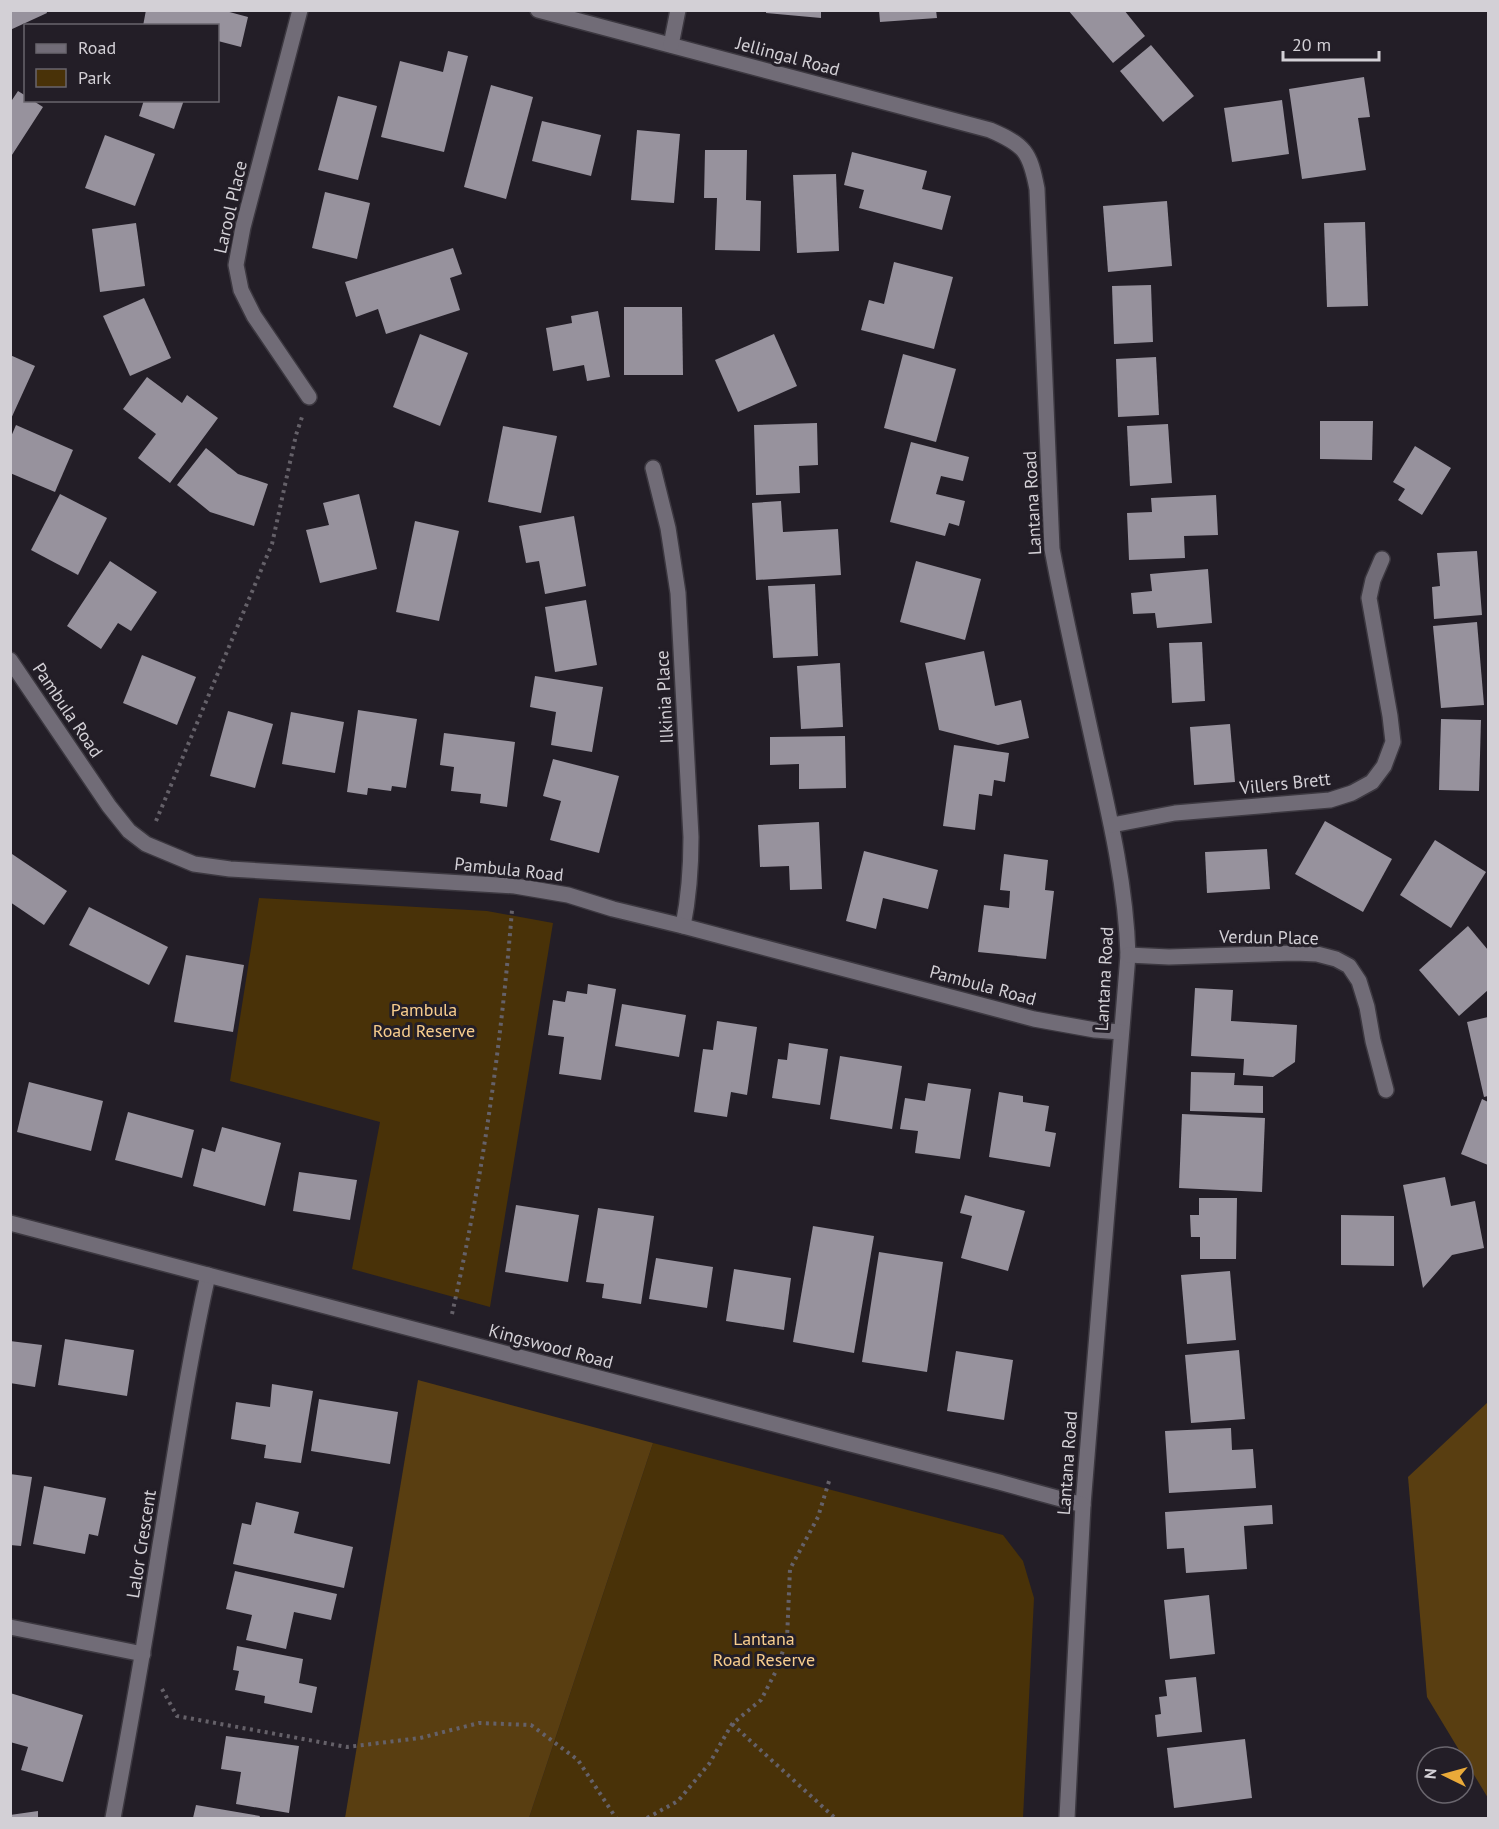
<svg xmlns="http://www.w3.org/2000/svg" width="1499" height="1829" font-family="'PT Sans',sans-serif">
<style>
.green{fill:#493208}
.forest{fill:#593e11}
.building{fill:#97929d}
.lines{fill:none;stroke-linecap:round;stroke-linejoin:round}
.minor-casing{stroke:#3c3840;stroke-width:18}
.tertiary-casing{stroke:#3c3840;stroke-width:18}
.path{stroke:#656169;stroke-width:4;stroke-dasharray:3 4.5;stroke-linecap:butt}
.minor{stroke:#716c77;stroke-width:15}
.tertiary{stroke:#716c77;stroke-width:15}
.labels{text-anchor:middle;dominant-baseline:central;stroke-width:6;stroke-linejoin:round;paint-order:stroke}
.street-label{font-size:18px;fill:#d3d0d6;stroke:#231e27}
.park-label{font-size:18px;fill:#f9ce8e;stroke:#231e27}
</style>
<rect width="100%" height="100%" fill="#231e27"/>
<g class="green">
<polygon points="259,898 487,911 553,923 490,1307 352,1269 380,1122 230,1081"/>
<polygon points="653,1443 1003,1535 1023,1561 1034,1598 1023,1818 529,1818"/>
</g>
<g class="forest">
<polygon points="418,1380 653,1443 529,1818 345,1818"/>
<polygon points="1488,1402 1488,1798 1427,1697 1408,1477"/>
</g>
<g class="building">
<polygon points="10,10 46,10 47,13 10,30"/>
<polygon points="146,10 222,10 248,17 241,47 218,41 218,26 143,26"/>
<polygon points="766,10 821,10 821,18 766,13"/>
<polygon points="879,10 936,10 937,18 880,22"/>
<polygon points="1068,10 1124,10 1145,36 1113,63"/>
<polygon points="1151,45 1194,96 1163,122 1120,71"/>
<polygon points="448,51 468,56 444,152 381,137 400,61 443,72"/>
<polygon points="1364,77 1370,117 1358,118 1366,170 1302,179 1289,89"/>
<polygon points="491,85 533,97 506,199 464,187"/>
<polygon points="18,91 26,96 26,100 32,100 43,107 10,158 10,99 12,100"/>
<polygon points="338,96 377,106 358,180 318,170"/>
<polygon points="144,100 184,100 174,129 139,116"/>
<polygon points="1282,100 1289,154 1232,162 1224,108"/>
<polygon points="542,121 601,135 591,176 532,161"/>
<polygon points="637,130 680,134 674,203 631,200"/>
<polygon points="105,135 155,154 135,206 85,188"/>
<polygon points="705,150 747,150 746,200 761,201 760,251 715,250 717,198 704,198"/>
<polygon points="852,152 927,171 922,189 951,196 942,230 859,208 864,190 844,185"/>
<polygon points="836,174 839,251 797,253 793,175"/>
<polygon points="325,192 370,203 357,259 312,248"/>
<polygon points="1167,201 1172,266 1108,272 1103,206"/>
<polygon points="1365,222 1368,306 1327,307 1324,223"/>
<polygon points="136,223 145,286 100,292 92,229"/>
<polygon points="453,248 462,274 450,278 460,310 386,334 378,309 356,317 345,282"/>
<polygon points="894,262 953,277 934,349 861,330 869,300 884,304"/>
<polygon points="1151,285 1153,342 1114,344 1112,286"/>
<polygon points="144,298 171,358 130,376 103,316"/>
<polygon points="624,307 682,307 683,375 624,375"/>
<polygon points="598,311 610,377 587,381 584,365 553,371 546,328 572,323 571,316"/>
<polygon points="420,334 468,353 440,426 393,407"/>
<polygon points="774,334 797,386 738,412 715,360"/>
<polygon points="903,354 956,369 936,442 884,428"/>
<polygon points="10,355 35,366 10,421"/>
<polygon points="1156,357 1159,415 1118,417 1116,359"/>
<polygon points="147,377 182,403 187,395 218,418 170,483 138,458 156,434 123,409"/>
<polygon points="1320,421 1373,421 1372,460 1320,459"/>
<polygon points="817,423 818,465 799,466 800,493 756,495 754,425"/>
<polygon points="1168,424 1172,483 1130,486 1127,426"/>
<polygon points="16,425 73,450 55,492 10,473 10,439"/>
<polygon points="503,426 557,436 541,513 488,502"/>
<polygon points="911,442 969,457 963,481 941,476 936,494 965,501 959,526 949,523 945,536 890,522"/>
<polygon points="1415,446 1451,468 1422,515 1398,500 1405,489 1393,482"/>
<polygon points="206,448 238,474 268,484 254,526 210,512 177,485"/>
<polygon points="60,494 107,518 78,575 31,550"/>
<polygon points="359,494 377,569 320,583 306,530 329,525 323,503"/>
<polygon points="1216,495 1218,535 1184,536 1185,558 1129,560 1127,513 1152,512 1151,498"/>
<polygon points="781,501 783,532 838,529 841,575 756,580 752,503"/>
<polygon points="574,516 586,586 545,594 539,561 526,563 519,526"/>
<polygon points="415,521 459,531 439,621 396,612"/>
<polygon points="1477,551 1482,615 1434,619 1432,587 1440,586 1437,553"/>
<polygon points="110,561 157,592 131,631 118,623 101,649 67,626"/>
<polygon points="916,561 981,579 965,640 900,622"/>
<polygon points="1208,569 1212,623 1157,628 1155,613 1133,614 1131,593 1152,591 1150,574"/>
<polygon points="815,584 818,656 773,658 768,586"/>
<polygon points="586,600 597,665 555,672 545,607"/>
<polygon points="1477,622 1484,705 1441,708 1433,626"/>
<polygon points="1202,642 1205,701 1172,703 1169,643"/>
<polygon points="984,651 995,706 1021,700 1029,738 998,745 939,730 925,663"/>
<polygon points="142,655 196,677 177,725 123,703"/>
<polygon points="840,663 843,727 801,729 797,666"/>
<polygon points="535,676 603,687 592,752 551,745 556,712 530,707"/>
<polygon points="358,710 417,719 406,788 392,786 391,791 368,788 367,795 347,792"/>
<polygon points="228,711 273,724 255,788 210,776"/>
<polygon points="291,712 344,722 335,773 282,764"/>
<polygon points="1441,719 1481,720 1479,791 1439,790"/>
<polygon points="1230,724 1235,782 1194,785 1190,727"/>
<polygon points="444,733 515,742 507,807 480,803 481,794 451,791 454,767 440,765"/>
<polygon points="845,736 846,788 799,789 799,764 770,765 770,737"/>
<polygon points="954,745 1009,753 1005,782 994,780 992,796 979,794 975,830 943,826"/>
<polygon points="553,759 619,776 599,853 550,840 561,801 543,796"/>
<polygon points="1325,821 1392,859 1363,912 1295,874"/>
<polygon points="819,822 822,889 790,890 789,866 760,867 758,825"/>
<polygon points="1435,840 1486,872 1451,928 1400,895"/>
<polygon points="1267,849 1270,889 1207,893 1205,852"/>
<polygon points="864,851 938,870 928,909 883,898 876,929 846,921"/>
<polygon points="12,854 67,891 44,925 10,902 10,857"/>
<polygon points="1004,854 1048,860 1045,890 1054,891 1046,959 978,952 984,905 1009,908 1010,891 1000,890"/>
<polygon points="89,907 168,947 149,985 69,945"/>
<polygon points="1468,926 1488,950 1488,990 1459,1016 1419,970"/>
<polygon points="186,955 244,965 233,1032 174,1022"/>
<polygon points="588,984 616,989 601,1080 559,1074 564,1037 548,1035 553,1000 565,1002 567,991 587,994"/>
<polygon points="1195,988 1233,990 1231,1021 1297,1025 1295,1062 1273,1077 1243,1075 1244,1059 1191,1056"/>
<polygon points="622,1004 686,1015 679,1057 615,1046"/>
<polygon points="1488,1017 1488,1096 1484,1097 1467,1022"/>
<polygon points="717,1021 757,1027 747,1095 731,1092 727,1117 694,1112 703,1049 713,1050"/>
<polygon points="789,1043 828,1049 820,1105 772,1098 778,1059 787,1060"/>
<polygon points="840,1056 902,1066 892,1129 830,1119"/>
<polygon points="1191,1072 1235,1073 1234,1085 1263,1086 1263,1113 1190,1111"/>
<polygon points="29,1082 103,1101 91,1151 17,1132"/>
<polygon points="928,1083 971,1089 960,1159 915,1153 918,1131 900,1129 905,1098 925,1101"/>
<polygon points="999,1092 1023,1096 1023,1102 1049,1106 1045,1131 1056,1133 1050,1167 989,1157"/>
<polygon points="1482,1099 1488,1102 1488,1165 1461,1154"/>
<polygon points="128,1112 194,1130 182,1178 115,1160"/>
<polygon points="1182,1114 1265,1118 1262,1192 1179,1188"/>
<polygon points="222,1127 281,1143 265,1206 193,1186 202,1148 215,1152"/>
<polygon points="299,1172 357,1180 350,1220 293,1211"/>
<polygon points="1445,1177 1451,1206 1475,1201 1484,1248 1452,1255 1423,1288 1403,1185"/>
<polygon points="965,1195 1025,1211 1008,1271 961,1258 972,1216 960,1213"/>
<polygon points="1199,1198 1237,1198 1236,1259 1200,1259 1200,1237 1191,1237 1190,1215 1199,1215"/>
<polygon points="516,1205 579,1215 568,1282 505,1272"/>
<polygon points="598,1208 654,1216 641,1304 602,1298 604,1284 586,1282"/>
<polygon points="1341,1215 1394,1216 1394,1266 1341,1265"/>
<polygon points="813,1226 874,1236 854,1353 793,1342"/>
<polygon points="879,1252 943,1262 927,1372 862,1362"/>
<polygon points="656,1258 713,1267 707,1308 649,1299"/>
<polygon points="734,1269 791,1278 784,1330 726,1321"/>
<polygon points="1230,1271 1236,1340 1187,1344 1181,1275"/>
<polygon points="65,1339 134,1350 127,1396 58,1385"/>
<polygon points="10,1341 42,1345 35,1387 10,1383"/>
<polygon points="1239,1350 1245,1419 1191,1423 1185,1355"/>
<polygon points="956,1351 1013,1360 1004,1420 947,1411"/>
<polygon points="272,1384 313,1391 301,1463 264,1458 266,1445 231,1439 236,1402 270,1407"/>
<polygon points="319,1399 398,1412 390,1464 311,1451"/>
<polygon points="1231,1428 1232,1450 1253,1449 1256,1488 1169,1493 1165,1431"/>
<polygon points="10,1474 32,1477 21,1546 10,1545"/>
<polygon points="44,1486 106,1498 98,1536 89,1534 85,1554 33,1544"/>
<polygon points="256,1502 299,1512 294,1533 353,1547 344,1588 233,1564 242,1523 251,1525"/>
<polygon points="1272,1505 1273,1524 1244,1526 1247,1569 1186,1573 1184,1548 1167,1549 1165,1512"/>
<polygon points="235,1571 337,1594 331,1620 294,1612 286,1649 246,1640 252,1615 226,1609"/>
<polygon points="1209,1595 1215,1654 1170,1659 1164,1600"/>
<polygon points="237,1646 303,1659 299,1683 317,1687 312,1713 264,1703 265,1696 235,1690 239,1671 233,1670"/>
<polygon points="1196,1677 1202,1732 1157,1737 1155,1715 1161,1714 1159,1697 1167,1696 1165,1680"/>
<polygon points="10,1693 83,1715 63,1782 21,1770 28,1747 10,1742"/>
<polygon points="226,1736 299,1746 289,1813 236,1804 241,1772 221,1769"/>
<polygon points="1245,1739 1252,1798 1174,1808 1167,1748"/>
<polygon points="196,1805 260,1816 259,1818 193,1818"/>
<polygon points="38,1811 38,1818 10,1818 10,1815"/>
</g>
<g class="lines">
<defs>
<g id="minor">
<polyline points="300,10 243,227 236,265 241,290 254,316 309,397"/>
<path d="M538,10L990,130C1025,145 1030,152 1037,189L1052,549C1065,618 1081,687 1096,756C1111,822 1126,888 1128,955L1083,1505"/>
<polyline points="671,45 678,10"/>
<path d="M653,468L668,528L678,593L691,837C691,868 689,896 683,926"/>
<polyline points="10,660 109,806 129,831 146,844 194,864 230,869 515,886 568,895 613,909 683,926 1034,1019 1095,1030 1121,1032"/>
<polyline points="1112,825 1175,813 1330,800 1352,793 1372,782 1384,766 1393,742 1390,716 1369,598 1373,580 1382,559"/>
<polyline points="1128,955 1169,957 1295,953 1317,954 1336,959 1349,966 1359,981 1367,1007 1373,1041 1386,1090"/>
<polyline points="10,1627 143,1654"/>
<path d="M113,1818C130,1727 146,1636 160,1545C175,1455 188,1364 208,1275"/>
</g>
<polyline id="tertiary" points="10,1223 839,1441 999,1482 1083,1505 1067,1818"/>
</defs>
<use href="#minor" class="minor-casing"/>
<use href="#tertiary" class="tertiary-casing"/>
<g class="path">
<polyline points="156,821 272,544 296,435 302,417"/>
<path d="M452,1314C482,1181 501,1046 512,910"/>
<polyline points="162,1689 177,1716 347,1747 420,1738 479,1723 531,1725 578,1760 616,1818"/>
<polyline points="732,1724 835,1818"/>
<polyline points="647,1818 678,1801 709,1764 732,1724 761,1700 776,1671 787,1639 790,1569 818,1517 830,1478"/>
</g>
<use href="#minor" class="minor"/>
<use href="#tertiary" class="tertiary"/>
</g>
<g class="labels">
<g class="street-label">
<text transform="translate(788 56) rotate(15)">Jellingal Road</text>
<text transform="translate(230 207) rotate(-77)">Larool Place</text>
<text transform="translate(1032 503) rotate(-93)">Lantana Road</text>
<text transform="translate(664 697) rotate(-93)">Ilkinia Place</text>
<text transform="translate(68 710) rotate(56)">Pambula Road</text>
<text transform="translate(1285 783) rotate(-6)">Villers Brett</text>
<text transform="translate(509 869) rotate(6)">Pambula Road</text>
<text transform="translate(1269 937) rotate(1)">Verdun Place</text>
<text transform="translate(1104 979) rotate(-87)">Lantana Road</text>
<text transform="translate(983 985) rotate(15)">Pambula Road</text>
<text transform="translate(551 1346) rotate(15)">Kingswood Road</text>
<text transform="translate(1067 1463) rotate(-86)">Lantana Road</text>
<text transform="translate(141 1544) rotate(-81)">Lalor Crescent</text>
</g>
<g class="park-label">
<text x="424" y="1009">Pambula<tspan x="424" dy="21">Road Reserve</tspan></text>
<text x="764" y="1638">Lantana<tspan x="764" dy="21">Road Reserve</tspan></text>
</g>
</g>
<rect width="1499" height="1829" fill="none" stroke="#d3d0d6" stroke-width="24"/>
<rect x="24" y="24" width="195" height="78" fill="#231e27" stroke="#69656d" stroke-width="1.5"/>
<rect x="36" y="44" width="30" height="9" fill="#716c77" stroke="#69656d" stroke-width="1.5"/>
<text x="78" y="54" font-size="18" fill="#d3d0d6">Road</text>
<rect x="36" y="69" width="30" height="18" fill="#493208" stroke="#69656d" stroke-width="1.5"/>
<text x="78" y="84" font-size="18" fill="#d3d0d6">Park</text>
<g transform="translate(1445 1775) rotate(275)"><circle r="28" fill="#231e27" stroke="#69656d" stroke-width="1.5"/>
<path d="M0-4.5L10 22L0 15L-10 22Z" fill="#eaaa39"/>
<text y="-9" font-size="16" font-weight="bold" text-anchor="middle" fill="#d3d0d6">N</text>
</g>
<path d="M1283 51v9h96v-9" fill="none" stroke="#d3d0d6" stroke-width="3"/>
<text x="1292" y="51" font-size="18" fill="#d3d0d6" stroke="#231e27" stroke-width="4.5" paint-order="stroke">20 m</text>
</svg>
